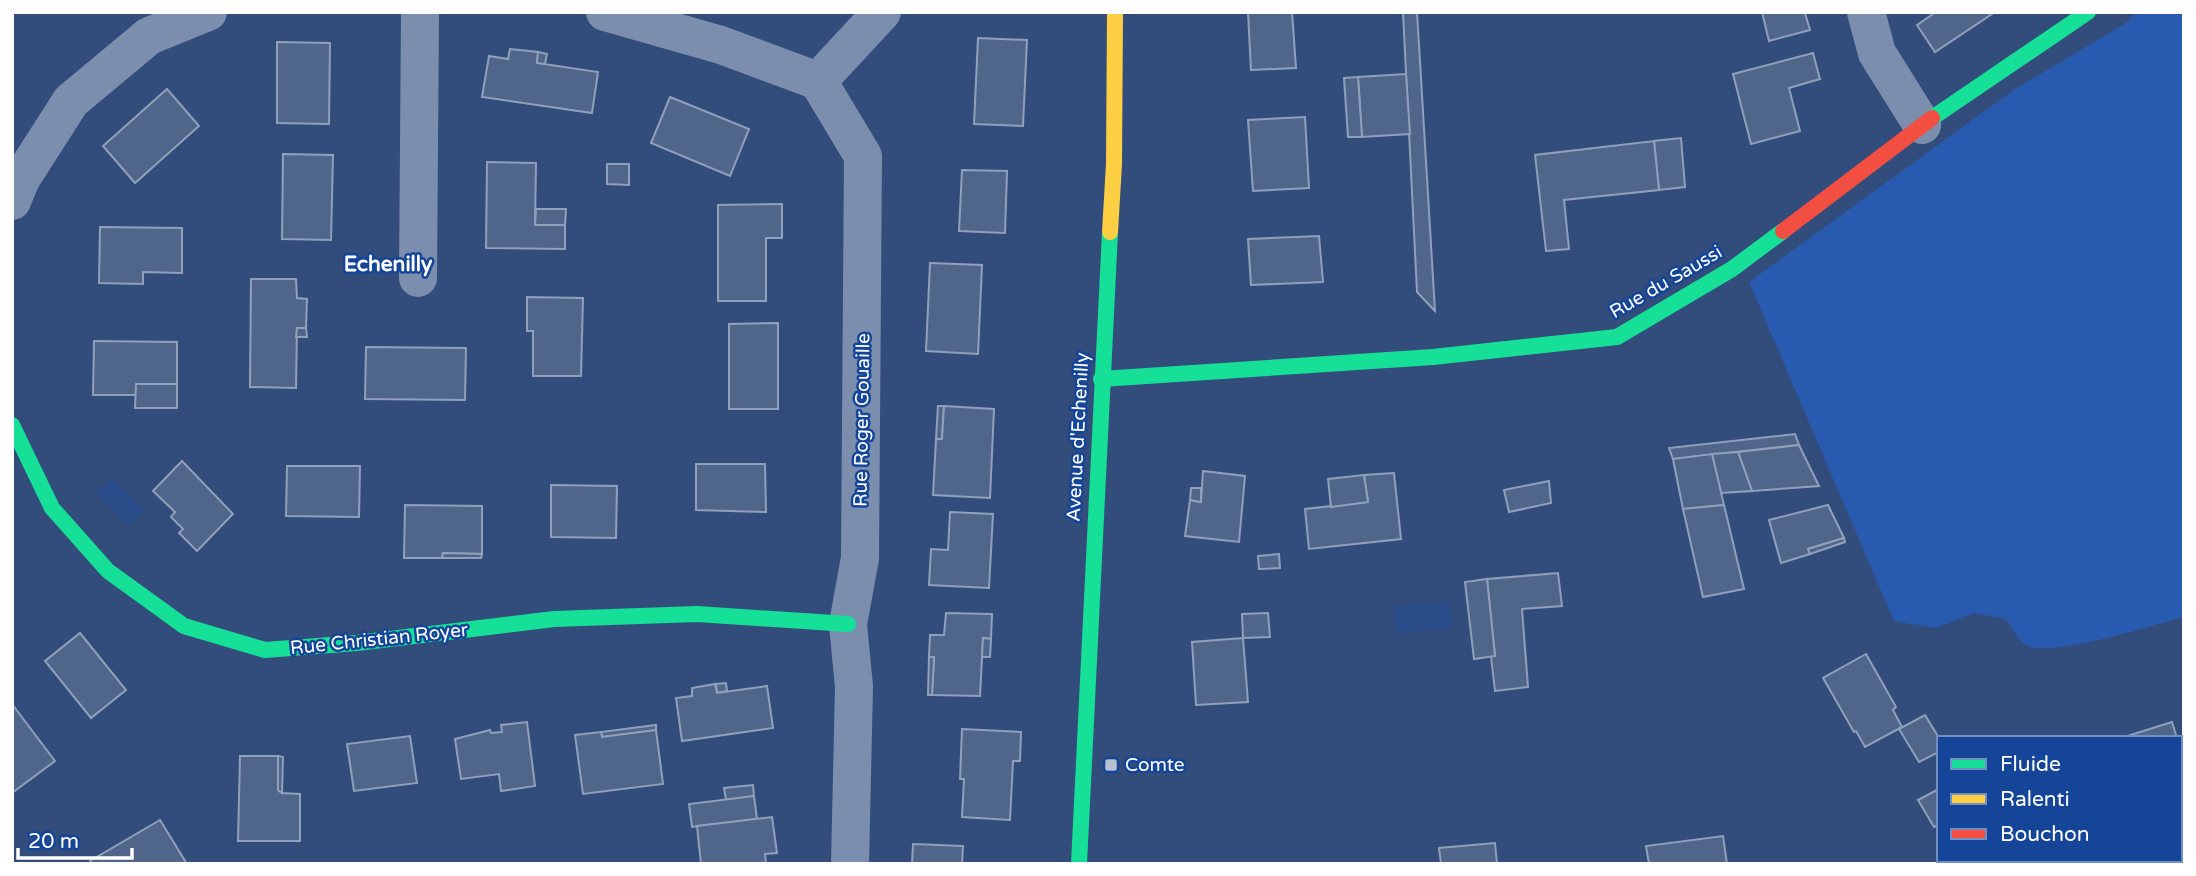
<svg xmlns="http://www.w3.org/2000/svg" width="2196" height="876" font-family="'Varela Round',sans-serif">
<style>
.green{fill:#285baf}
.water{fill:#2b4e8b}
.building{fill:#50658a;stroke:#90a0ba;stroke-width:2}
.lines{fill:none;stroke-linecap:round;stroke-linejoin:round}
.street{stroke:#7c8ead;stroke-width:38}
.fast{stroke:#16e098;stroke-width:16}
.slow{stroke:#ffcf43;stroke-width:16}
.jam{stroke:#f24e42;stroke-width:16}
.poi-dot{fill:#b7c1d1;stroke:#144599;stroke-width:2.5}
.labels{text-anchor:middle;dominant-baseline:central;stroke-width:5;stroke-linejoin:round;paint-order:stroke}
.street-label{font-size:19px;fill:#fff;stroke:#144599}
.poi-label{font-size:19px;fill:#fff;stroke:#144599;text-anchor:start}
.neighbourhood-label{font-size:21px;font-weight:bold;fill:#fff;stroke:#144599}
</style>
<rect width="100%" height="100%" fill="#324d7b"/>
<path class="green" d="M2137,12H2184V617C2156,624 2048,659 2026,645C2018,641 2012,627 2006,619L1974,613L1935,628L1894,621L1749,282L2015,89L2126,23Z"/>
<g class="water">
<polygon points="112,478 144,510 128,526 96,493"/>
<polygon points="1450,601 1452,629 1395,633 1393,606"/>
</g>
<g class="building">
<polygon points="1248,12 1292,12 1296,68 1251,70"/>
<polygon points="1403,12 1417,12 1435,311 1417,292"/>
<polygon points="1762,12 1805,13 1810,30 1769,41"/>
<polygon points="1936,12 1995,12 1935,52 1917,25"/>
<polygon points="978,38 1027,40 1023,126 974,124"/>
<polygon points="277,42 330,43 329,124 277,123"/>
<polygon points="510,49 538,52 537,63 598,72 592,113 482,97 489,56 508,59"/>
<polygon points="538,52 547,54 545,64 537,63"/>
<polygon points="1813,53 1820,79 1789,88 1800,131 1751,144 1733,74"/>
<polygon points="1406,74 1410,134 1362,137 1358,77"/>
<polygon points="1358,77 1362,137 1348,137 1344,78"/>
<polygon points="167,89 199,126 135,183 103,146"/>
<polygon points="670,97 749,129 730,176 651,143"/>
<polygon points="1305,117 1309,188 1253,191 1248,120"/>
<polygon points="1681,138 1685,187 1659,190 1654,141"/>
<polygon points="1654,141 1659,190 1564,200 1569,249 1546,251 1535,155"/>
<polygon points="283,154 333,155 331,240 282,239"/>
<polygon points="487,162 536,163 535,225 565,225 565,249 486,248"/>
<polygon points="607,164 629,164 629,185 607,184"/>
<polygon points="962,170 1007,171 1005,233 959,231"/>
<polygon points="782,204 782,238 766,238 766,301 718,301 718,205"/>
<polygon points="536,209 566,209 565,225 535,225"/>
<polygon points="100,227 182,228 182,273 143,272 143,284 99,283"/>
<polygon points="1319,236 1323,282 1251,285 1248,239"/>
<polygon points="930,263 982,265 978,354 926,351"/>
<polygon points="251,279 296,279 297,298 307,299 306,328 297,328 296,388 250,387"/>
<polygon points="527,297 583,298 581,376 533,376 533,331 527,331"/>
<polygon points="778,323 778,409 729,409 729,324"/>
<polygon points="297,328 306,328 307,337 296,337"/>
<polygon points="94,341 177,342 177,384 136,384 136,395 93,395"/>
<polygon points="366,347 466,348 465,400 365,399"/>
<polygon points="136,384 177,384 177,408 135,408"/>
<polygon points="938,406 944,406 942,439 936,439"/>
<polygon points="944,406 994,409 990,498 933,495 936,439 942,439"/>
<polygon points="1795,434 1799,445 1673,459 1669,448"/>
<polygon points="1799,445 1819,486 1752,491 1738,452"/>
<polygon points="1738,452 1752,491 1721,493 1712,454"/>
<polygon points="1712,454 1724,505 1683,509 1673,459"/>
<polygon points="182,461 233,514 197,551 179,533 183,529 171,517 175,512 153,491"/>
<polygon points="696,464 765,464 766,512 696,510"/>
<polygon points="287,466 360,466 359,517 286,516"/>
<polygon points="1203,471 1245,476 1239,542 1185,536 1190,500 1201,502"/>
<polygon points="1394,473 1401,539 1309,549 1305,509 1368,502 1364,475"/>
<polygon points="1364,475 1368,502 1331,507 1328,479"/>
<polygon points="1549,481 1551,503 1509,512 1504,490"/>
<polygon points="551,485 617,486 616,538 551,537"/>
<polygon points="1191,488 1201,488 1201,502 1190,500"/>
<polygon points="405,505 482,506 482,554 443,553 442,558 404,558"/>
<polygon points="1724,505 1744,589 1703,597 1683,509"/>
<polygon points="1828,505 1844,538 1808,549 1810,554 1781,563 1769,520"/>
<polygon points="950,512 993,514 989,588 929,585 931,549 948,550"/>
<polygon points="1844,538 1845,542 1810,554 1808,549"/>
<polygon points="443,553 482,554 481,558 442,558"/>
<polygon points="1279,554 1280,568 1259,569 1258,556"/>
<polygon points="1558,573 1562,606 1522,609 1528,687 1495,691 1491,656 1495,656 1487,579"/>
<polygon points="1487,579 1495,656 1474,659 1465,582"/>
<polygon points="946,613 992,614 991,639 983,638 980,696 932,695 934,657 929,657 930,635 944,635"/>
<polygon points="1268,613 1270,637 1243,638 1242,614"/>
<polygon points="80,633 126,690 91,718 45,661"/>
<polygon points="983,638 991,639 990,657 982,657"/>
<polygon points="1243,638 1248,702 1196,705 1192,642"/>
<polygon points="1866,654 1896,707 1893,710 1902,727 1865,747 1856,731 1854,732 1823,678"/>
<polygon points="929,657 934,657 932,695 928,695"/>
<polygon points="726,683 727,691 717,693 716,684"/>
<polygon points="715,684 717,693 767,686 773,728 682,741 676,698 692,696 692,688"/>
<polygon points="12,704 55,761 12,793"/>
<polygon points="1925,715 1939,738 1939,752 1919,762 1899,729"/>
<polygon points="527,722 535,786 501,791 499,774 461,779 455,739 490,730 491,733 502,732 501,725"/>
<polygon points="2172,722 2177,738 2121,738"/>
<polygon points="656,725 656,730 602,737 601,732"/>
<polygon points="962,729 1021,732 1020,761 1013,761 1010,820 962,817 964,779 960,779"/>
<polygon points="656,730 663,784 583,794 575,735 601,732 602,737"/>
<polygon points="410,736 417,783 354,791 347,744"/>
<polygon points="2180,750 2184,762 2184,864 2155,864 2154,860 2180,860"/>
<polygon points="240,756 278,756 278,790 282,793 300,794 300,841 238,841"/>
<polygon points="278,756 283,757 282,793 278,790"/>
<polygon points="753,785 754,796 726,800 724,788"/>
<polygon points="1939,789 1939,825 1934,827 1918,800"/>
<polygon points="754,796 757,819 692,827 689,804"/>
<polygon points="772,817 777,853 765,854 766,864 701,864 697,826"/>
<polygon points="160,820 187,864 91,864 90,861"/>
<polygon points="1723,836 1727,864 1649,864 1646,846"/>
<polygon points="1495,843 1497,864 1441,864 1439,848"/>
<polygon points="913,844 963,846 962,864 912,864"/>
</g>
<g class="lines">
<g class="street">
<polyline points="605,12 721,45 818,81"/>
<polyline points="1866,12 1877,53 1922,125"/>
<polyline points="12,201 21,179 71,101 149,36 208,12"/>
<polyline points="418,278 420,12"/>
<polyline points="850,864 854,687 848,624 860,558 863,156 818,81 882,12"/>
</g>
<g class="fast">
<polyline points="1932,118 2088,12"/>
<polyline points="1101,379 1433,357 1617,337 1732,269 1783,231"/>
<polyline points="12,425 52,508 108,571 184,626 265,650 357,643 554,619 697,614 848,624"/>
<polyline points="1079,864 1110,232"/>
</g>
<polyline class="slow" points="1110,232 1114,164 1115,12"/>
<polyline class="jam" points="1783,231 1932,118"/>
</g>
<rect class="poi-dot" x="1104" y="758" width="14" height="14" rx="3.5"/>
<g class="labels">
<g class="street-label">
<text transform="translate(1666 282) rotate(-30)">Rue du Saussi</text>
<text transform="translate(862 420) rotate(-89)">Rue Roger Gouaille</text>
<text transform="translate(1078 437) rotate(-87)">Avenue d'Echenilly</text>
<text transform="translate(379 639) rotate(-6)">Rue Christian Royer</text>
</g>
<g class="poi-label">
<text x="1125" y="765">Comte</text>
</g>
<g class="neighbourhood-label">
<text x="388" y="264">Echenilly</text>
</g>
</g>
<rect width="2196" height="876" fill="none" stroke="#ffffff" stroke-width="28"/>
<rect x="1937" y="736" width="245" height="126" fill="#144599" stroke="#728fc2" stroke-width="2"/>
<rect x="1951" y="759" width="35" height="10" fill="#16e098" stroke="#728fc2" stroke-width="2"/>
<text x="2000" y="771" font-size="21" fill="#ffffff">Fluide</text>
<rect x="1951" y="794" width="35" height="10" fill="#ffcf43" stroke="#728fc2" stroke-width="2"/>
<text x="2000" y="806" font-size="21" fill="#ffffff">Ralenti</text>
<rect x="1951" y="829" width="35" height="10" fill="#f24e42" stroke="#728fc2" stroke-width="2"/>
<text x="2000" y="841" font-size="21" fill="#ffffff">Bouchon</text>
<path d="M18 848v10h114v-10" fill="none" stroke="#ffffff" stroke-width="3.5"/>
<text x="28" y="848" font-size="21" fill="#ffffff" stroke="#144599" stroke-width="5" paint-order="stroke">20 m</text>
</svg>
